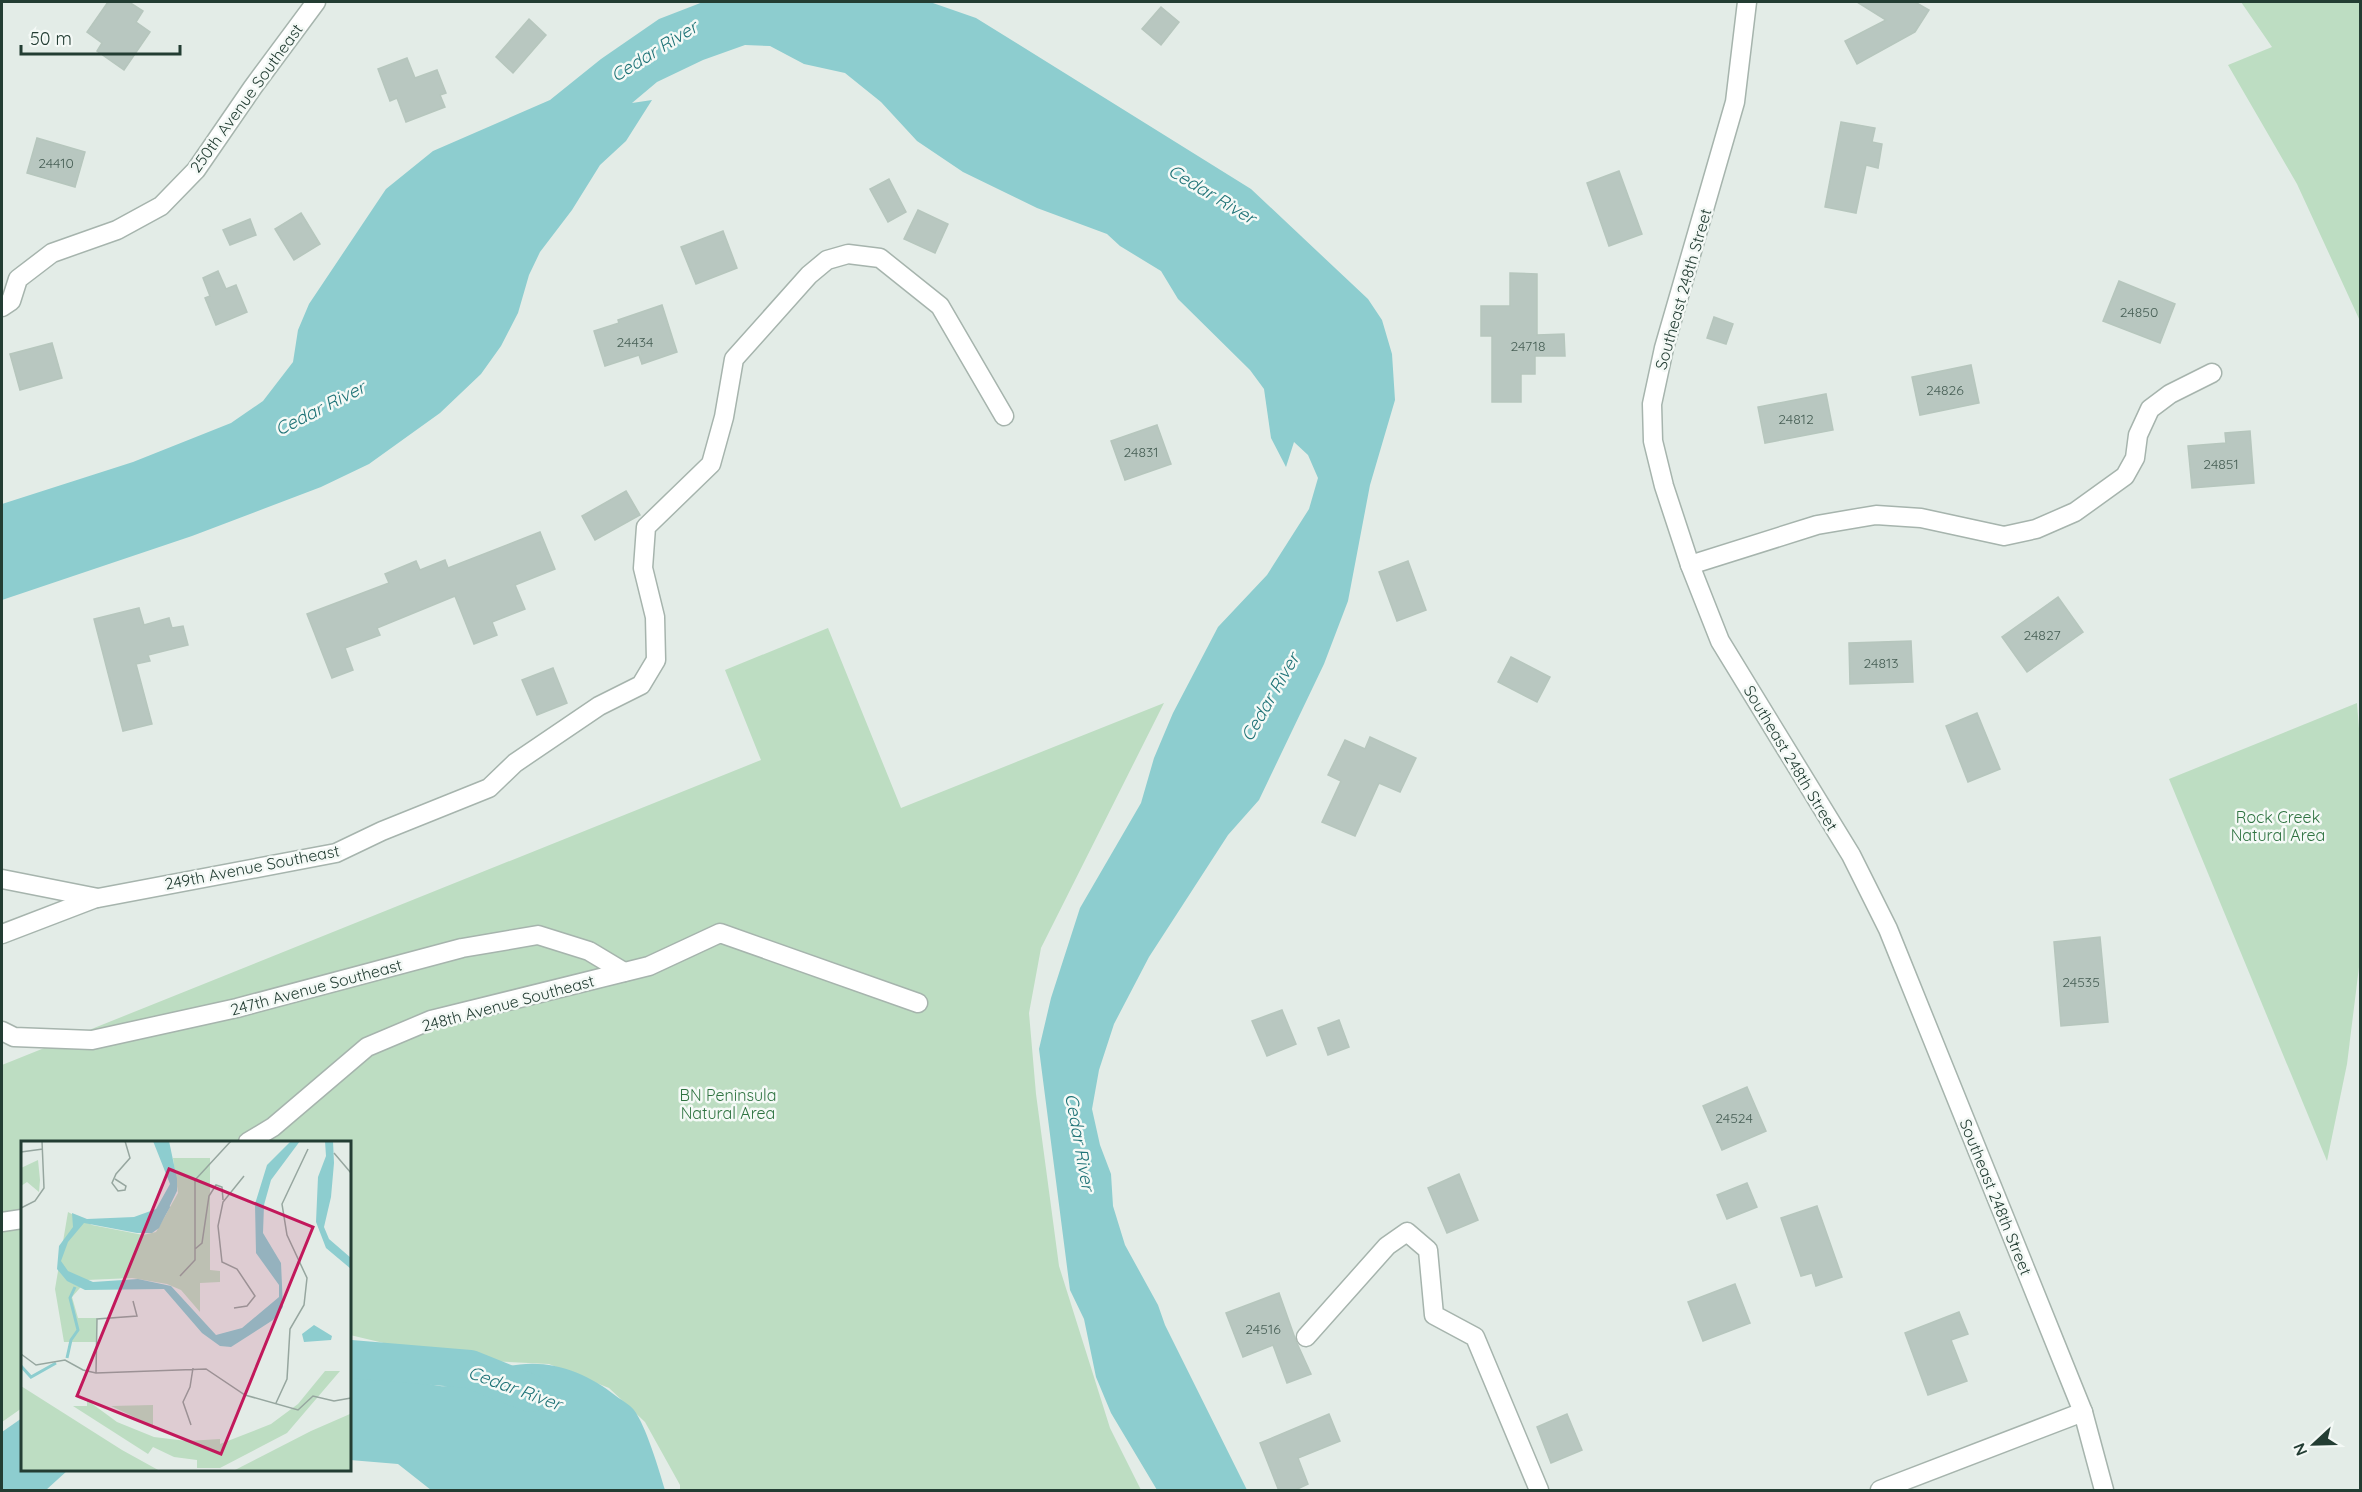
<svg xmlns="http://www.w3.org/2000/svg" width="2362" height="1492" font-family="Quicksand,sans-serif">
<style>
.green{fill:#bdddc2}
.water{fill:#8dcdcf}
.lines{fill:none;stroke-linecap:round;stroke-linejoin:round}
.river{stroke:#8dcdcf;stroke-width:38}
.building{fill:#b8c7c0;stroke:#b6c6bd;stroke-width:1.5}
.minor-casing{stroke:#a6b4ad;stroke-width:21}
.minor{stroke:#fff;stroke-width:18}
.labels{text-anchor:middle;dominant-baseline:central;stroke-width:5;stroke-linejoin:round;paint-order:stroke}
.number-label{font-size:14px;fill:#486056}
.street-label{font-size:16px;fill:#233d33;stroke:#f4f9f6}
.park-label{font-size:16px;fill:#2f7341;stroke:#f4f9f6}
.water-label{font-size:18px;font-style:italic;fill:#1f7377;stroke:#f4f9f6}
.inset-river{fill:none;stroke:#8dcdcf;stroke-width:3}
.inset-road{fill:none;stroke:#96a69f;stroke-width:1.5}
.view{fill:#c2185b;fill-opacity:0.15;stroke:#c2185b;stroke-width:3}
.inset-edge{fill:none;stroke:#233d33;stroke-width:3}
</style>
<rect width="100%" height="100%" fill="#e3ece7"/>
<g class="green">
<polygon points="2241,2 2360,2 2360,321 2297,184 2228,65 2272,47"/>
<polygon points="828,628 901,808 1164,703 1041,948 1029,1013 1036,1094 1059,1266 1110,1428 1141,1490 680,1490 680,1485 645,1422 609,1388 549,1364 451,1359 350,1335 350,1142 22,1142 22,1408 2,1422 2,1065 761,760 725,670"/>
<polygon points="2357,703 2360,741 2360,959 2347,1064 2327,1161 2169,779"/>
</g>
<g class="water">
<polygon points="703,2 930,2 976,18 1251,189 1368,299 1382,320 1392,354 1395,400 1370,485 1348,601 1324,664 1259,800 1228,835 1149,957 1114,1024 1099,1070 1092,1109 1100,1145 1111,1174 1113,1206 1125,1245 1158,1305 1165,1325 1247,1490 1157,1490 1111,1413 1096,1377 1084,1319 1070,1290 1039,1049 1051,998 1080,908 1141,803 1154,758 1173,713 1218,627 1267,575 1309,509 1318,478 1308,455 1294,442 1286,467 1271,438 1264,389 1250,370 1178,299 1161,271 1120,246 1107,234 1037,208 963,172 917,141 881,102 845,73 804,64 770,46 745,45 703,60 657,82 632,103 652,100 626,141 600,165 572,210 540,252 529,275 518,313 501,346 481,374 440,413 369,464 321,487 192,536 2,600 2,504 133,462 231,423 263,401 293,362 298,330 309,304 386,189 433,151 550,100 601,59 659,19"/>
<path d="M350,1357C380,1362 408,1382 440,1386C462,1388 485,1372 506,1367C545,1357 585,1371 616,1396C621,1400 629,1404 634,1410C646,1426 659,1470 665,1490H431L398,1464L350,1460Z"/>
<polygon points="22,1418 22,1470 68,1470 46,1490 2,1490 2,1432"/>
</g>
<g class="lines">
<polyline class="river" points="350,1359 470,1369 530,1393"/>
</g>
<g class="building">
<polygon points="108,2 129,2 143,11 136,22 150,32 124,70 97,51 102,43 87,32"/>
<polygon points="1857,2 1915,2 1929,10 1915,32 1857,64 1845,41 1886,20"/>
<polygon points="1161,7 1179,22 1161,45 1142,29"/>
<polygon points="529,19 546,35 513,73 496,57"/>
<polygon points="407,58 415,78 437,70 446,93 440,95 445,107 406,122 397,98 390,101 378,69"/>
<polygon points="1841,122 1875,128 1872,142 1882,144 1878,168 1866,165 1856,213 1825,207"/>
<polygon points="37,138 85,152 75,187 27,173"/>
<polygon points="1619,171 1642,234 1609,246 1587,183"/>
<polygon points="889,179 906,212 888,222 870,189"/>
<polygon points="918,210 948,224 935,253 904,239"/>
<polygon points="301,213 320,244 294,260 275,229"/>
<polygon points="250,219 256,235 230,245 223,230"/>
<polygon points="723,231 737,268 696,284 681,247"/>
<polygon points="218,271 226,289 236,285 247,312 216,325 205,298 210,296 203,278"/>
<polygon points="1510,273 1537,274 1537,335 1564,334 1565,356 1535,356 1535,374 1521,374 1521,402 1492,402 1492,336 1481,336 1481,306 1510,306"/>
<polygon points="2119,281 2175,304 2160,343 2103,321"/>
<polygon points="662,305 677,352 642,364 639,355 605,366 594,331 619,323 618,320"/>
<polygon points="1714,317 1733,324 1726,344 1707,338"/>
<polygon points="52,343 62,378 20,390 10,354"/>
<polygon points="1971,365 1979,403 1920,415 1912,377"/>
<polygon points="1826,394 1833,430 1765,443 1758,407"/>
<polygon points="1157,425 1171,464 1125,480 1111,441"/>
<polygon points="2250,431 2254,483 2192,488 2188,446 2226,443 2225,433"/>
<polygon points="626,491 640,515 595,540 582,516"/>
<polygon points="540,532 555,569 515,585 525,609 492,622 497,635 474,644 455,596 377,628 380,635 345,648 353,670 332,678 307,614 389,583 385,574 416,561 420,570 445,560 448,568"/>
<polygon points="1408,561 1426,610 1397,621 1379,572"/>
<polygon points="2058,597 2083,632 2027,672 2002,637"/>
<polygon points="139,608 144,625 169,618 172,628 183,626 188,645 148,655 150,661 136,664 152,724 123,731 94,619"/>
<polygon points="1911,641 1913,682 1850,684 1849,643"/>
<polygon points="1511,657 1550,677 1537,702 1498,682"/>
<polygon points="553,668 567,703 537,715 522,680"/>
<polygon points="1977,713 2000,769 1968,782 1946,726"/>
<polygon points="1370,737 1416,758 1400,792 1379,783 1355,836 1322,822 1341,781 1328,775 1345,740 1365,749"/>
<polygon points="2100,937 2108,1022 2061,1026 2054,942"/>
<polygon points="1282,1010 1296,1044 1267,1056 1252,1021"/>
<polygon points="1339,1020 1349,1047 1328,1055 1318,1028"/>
<polygon points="1747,1087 1766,1131 1722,1150 1703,1106"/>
<polygon points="1459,1174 1478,1220 1447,1233 1428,1188"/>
<polygon points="1747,1183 1757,1207 1727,1219 1717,1195"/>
<polygon points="1817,1206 1842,1277 1816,1286 1812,1273 1801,1276 1781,1218"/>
<polygon points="1735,1284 1750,1323 1703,1341 1688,1302"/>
<polygon points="1279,1293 1296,1341 1311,1374 1287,1383 1273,1345 1243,1357 1226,1313"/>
<polygon points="1959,1312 1968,1334 1951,1340 1967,1381 1928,1395 1905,1333"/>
<polygon points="1329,1414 1340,1441 1298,1458 1308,1484 1293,1491 1279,1491 1260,1443"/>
<polygon points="1567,1414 1582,1450 1551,1463 1537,1427"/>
</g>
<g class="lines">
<defs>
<g id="minor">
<polyline points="1747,2 1735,102 1664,348 1652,404 1653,441 1664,486 1690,565 1720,641 1851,855 1888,929 2083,1412 2104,1490"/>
<polyline points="2,307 11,301 18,279 52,253 117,230 161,206 196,170 253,87 316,2"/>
<polyline points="1690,565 1817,525 1876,515 1921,518 2004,536 2036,529 2075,512 2125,476 2135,458 2138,435 2150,409 2170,394 2212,373"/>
<polyline points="2,879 98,898 336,853 382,831 489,788 515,763 599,706 641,685 656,660 655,617 643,568 646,527 711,464 724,417 734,359 809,275 827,260 848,254 880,258 940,306 1004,416"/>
<polyline points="2,934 96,898"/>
<polyline points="2,1031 14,1037 92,1040 237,1008 462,948 538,935 589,951 624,972"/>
<polyline points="248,1142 273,1127 367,1047 431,1020 649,966 720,933 918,1003"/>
<polyline points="2,1222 22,1219"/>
<polyline points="1306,1337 1387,1246 1407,1232 1428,1250 1434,1315 1475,1337 1539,1490"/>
<polyline points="1880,1490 2083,1412"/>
</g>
</defs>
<use href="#minor" class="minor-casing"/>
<use href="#minor" class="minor"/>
</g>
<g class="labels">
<g class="number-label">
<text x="56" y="163">24410</text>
<text x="2139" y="312">24850</text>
<text x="635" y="342">24434</text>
<text x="1528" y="346">24718</text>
<text x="1945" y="390">24826</text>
<text x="1796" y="419">24812</text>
<text x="1141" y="452">24831</text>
<text x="2221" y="464">24851</text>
<text x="2042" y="635">24827</text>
<text x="1881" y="663">24813</text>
<text x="2081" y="982">24535</text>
<text x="1734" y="1118">24524</text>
<text x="1263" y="1329">24516</text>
</g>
<g class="street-label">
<text transform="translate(246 98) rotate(-54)">250th Avenue Southeast</text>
<text transform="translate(1683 289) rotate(-74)">Southeast 248th Street</text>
<text transform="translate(1791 758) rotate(59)">Southeast 248th Street</text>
<text transform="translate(252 867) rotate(-11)">249th Avenue Southeast</text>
<text transform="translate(316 987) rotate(-15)">247th Avenue Southeast</text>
<text transform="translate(508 1003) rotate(-15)">248th Avenue Southeast</text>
<text transform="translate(1996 1197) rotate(68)">Southeast 248th Street</text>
</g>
<g class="park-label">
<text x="2278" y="817">Rock Creek<tspan x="2278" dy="18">Natural Area</tspan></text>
<text x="728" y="1095">BN Peninsula<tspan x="728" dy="18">Natural Area</tspan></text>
</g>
<g class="water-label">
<text transform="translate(654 51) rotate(-32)">Cedar River</text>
<text transform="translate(1212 194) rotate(31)">Cedar River</text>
<text transform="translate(320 408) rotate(-27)">Cedar River</text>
<text transform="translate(1270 697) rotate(-60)">Cedar River</text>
<text transform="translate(1080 1142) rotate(80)">Cedar River</text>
<text transform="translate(515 1388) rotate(20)">Cedar River</text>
</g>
</g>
<g transform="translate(21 1141)">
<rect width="330" height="330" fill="#e3ece7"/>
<path d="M152,17H189V129L199,130V141L179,142V171L160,149L146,143L111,137L66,139L51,156L57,177H76V201H43L34,148L47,71L71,84L122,94L135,91L157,52ZM17,19L19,39L18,51L6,41L0,45V27ZM304,230H319L266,292L199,327H176V319L153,316L132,306L127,313L52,265H66V259L96,281L133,296L166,300L199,298V303L250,283L277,263ZM0,245L101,309L139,330H0ZM132,264V285L90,265ZM329,273L330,330H212L290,290Z" fill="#bdddc2"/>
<path d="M132,0H148L156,38V50L138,87L131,92H116L63,82L47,101L40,120L47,130L72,141L117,138L150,145L195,194L221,187L258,156V144L235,112L234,63L246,24L270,0H279L250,39L243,64L242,92L260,122L262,166L252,179L210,206L199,205L181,192L143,148L64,149L46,140L36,128L38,105L52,86L51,72L66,78L113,76L135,68L149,43ZM304,0H312L313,22L310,56L303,86L308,98L330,117V128L305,107L295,81L297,36L305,15ZM293,184L311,195L310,199L283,201L281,193Z" fill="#8dcdcf"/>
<path class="inset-river" d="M138,82L148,65M46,217L50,199L57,189L49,157L54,146M0,225L10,236L35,222"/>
<path class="inset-road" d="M0,11L22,8M313,12L330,32M94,38L105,45L104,49L97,50L91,42L95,33L109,17L104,0M0,67L14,60L23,47L21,0M174,108L181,102L188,55L195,44L201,46L202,59M159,135L174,119V39L210,0M213,167L226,165L234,155L216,128L201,121L197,85L202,61L223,35M0,213L15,224L44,219L62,229L75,232L185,228L224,254L277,269L292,255L313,260L330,257M75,232L76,178L116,175L112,160M255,262L266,238L269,188L283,164L286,137L266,94L261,63L287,8M170,284L162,261L169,246L172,227"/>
<path class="view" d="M148,28L292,86L200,313L56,255Z"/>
<rect width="330" height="330" class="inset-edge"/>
</g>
<rect width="2362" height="1492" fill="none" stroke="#233d33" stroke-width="6"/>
<g transform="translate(2314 1444) rotate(248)" stroke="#f4f9f6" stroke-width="4.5" paint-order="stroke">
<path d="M0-4.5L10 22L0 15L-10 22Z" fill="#233d33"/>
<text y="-9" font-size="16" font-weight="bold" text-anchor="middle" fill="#233d33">N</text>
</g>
<path d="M21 45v9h159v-9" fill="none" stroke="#233d33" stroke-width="3"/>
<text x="30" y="45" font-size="18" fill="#233d33" stroke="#f4f9f6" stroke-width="4.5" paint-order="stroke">50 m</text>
</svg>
